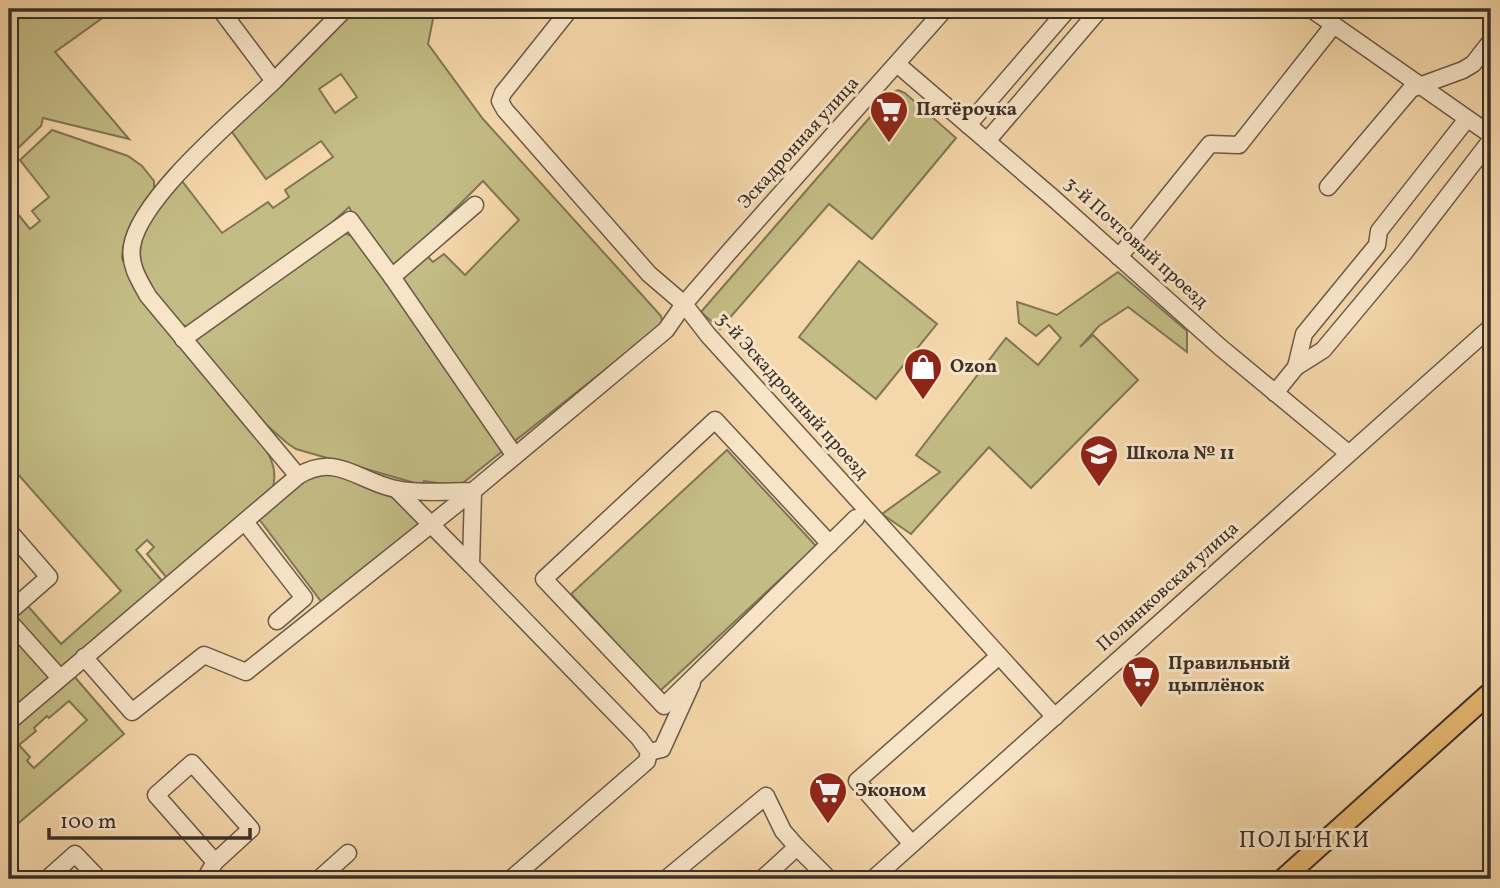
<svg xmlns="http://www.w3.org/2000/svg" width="1500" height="888" font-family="Vollkorn,serif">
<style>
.green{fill:#c3bc84;stroke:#807656;stroke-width:2;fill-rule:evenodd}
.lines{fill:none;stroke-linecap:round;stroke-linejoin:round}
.minor-casing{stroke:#6a5a48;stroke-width:19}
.major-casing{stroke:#3c3028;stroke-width:23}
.minor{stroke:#f8e5c8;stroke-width:16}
.major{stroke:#eabc75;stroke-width:19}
.labels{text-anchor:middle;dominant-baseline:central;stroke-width:6;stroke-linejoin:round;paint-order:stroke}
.poi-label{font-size:19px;font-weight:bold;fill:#3c3028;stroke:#f8e5c8;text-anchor:start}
.street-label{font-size:19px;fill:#3c3028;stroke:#f8e5c8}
.quarter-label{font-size:23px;letter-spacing:2px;fill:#3c3028;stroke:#f8e5c8}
</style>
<rect width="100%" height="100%" fill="#f4d7aa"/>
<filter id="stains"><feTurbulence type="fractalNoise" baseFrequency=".00286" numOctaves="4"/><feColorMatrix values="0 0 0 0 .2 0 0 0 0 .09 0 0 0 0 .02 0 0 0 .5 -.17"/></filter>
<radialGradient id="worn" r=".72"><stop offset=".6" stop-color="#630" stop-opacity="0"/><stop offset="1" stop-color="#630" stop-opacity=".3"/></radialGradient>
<g class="green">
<polygon points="9,9 115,9 55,52 129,139 43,118 41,126 9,157"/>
<path d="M353,9H435L428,44L483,119L661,316L663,324L511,444L401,283L404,272L427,256L433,262L444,254L465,275L519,220L483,181L398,266L392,264L359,226L349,207L324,230L196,324C193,325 189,327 186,326C178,326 173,318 169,313C152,292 134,268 142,239C147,218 167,196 182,181L222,233L268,202L273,208L289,197L285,190L333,157L321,141L266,179L232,132ZM341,74L357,97L335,113L319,89Z"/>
<polygon points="898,90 905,93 956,138 872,239 829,204 720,329 701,312 890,94"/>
<path d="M52,130L128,156L142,166L154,181V191L131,223L123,247L122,258L135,290L263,444C272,459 278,473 272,490L167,578L147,554L154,547L147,540L136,550L163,582L61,671L13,618L27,605L61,644L121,591L9,464V203L30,229L40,221L32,211L49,197L20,160Z"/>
<polygon points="340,232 359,238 504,450 459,486 424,481 422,485 296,449 287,443 262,421 196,343 197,337"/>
<polygon points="859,261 937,324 876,399 799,337"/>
<polygon points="1118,272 1187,331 1187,352 1128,307 1099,326 1080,347 1093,335 1138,380 1031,488 989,447 911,534 882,514 940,472 916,455 1006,338 1038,365 1061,338 1049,325 1036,336 1019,323 1017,302 1057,315"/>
<polygon points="727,450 816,546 660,691 571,594"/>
<polygon points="328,472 397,497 424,521 323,604 259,519 308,477"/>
<polygon points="9,630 51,677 9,712 9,671 18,663 9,652"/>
<path d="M73,675L124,734L9,831V730ZM69,701L87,720L34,768L27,761L30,757L19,745L36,731L34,728L47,716L49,718Z"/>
</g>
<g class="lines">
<defs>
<g id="minor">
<path d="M220,9L274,81C237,117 140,197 132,246C129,265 139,280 148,296L298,476C337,452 359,482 396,489C421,494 448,491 473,491L666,330L684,304L729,252L945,9"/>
<polyline points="570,9 503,93 500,101 505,110 649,274 684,304 708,335 1055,717"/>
<polyline points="1311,9 1491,135"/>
<polyline points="897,64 1052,197 1220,347 1348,453"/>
<polyline points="274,81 345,9"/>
<polyline points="968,125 1068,9"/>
<polyline points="987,141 1100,9"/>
<polyline points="1328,187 1411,89 1463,70 1473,64 1491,41"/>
<polyline points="475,205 392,277 515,456"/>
<polyline points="1119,257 1210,144 1239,145 1333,26"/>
<polyline points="183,339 350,220 392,277"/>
<polyline points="1296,367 1304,334 1377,245 1379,231 1467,119"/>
<polyline points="1275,393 1296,367 1323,350 1404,253 1491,140"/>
<polyline points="396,489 471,565"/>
<polyline points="473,491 471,565 639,738 649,752 647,761 638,769 511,879"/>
<polyline points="245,522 304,598 277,621"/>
<polyline points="9,531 49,577 9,612"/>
<path d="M830,544L715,420L544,579L664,706C728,644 792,581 856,518"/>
<polyline points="9,621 60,678"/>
<polyline points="84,657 132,712 204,655 246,672 473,491"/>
<polyline points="9,722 298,476"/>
<polyline points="649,752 662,749 692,683"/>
<polyline points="912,844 857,781 999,656"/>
<polyline points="47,879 75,854 99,879"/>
<polyline points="205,879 215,862 251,829 192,763 156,795 215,862"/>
<polyline points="319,879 348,853"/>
<polyline points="666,879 766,796 783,831 797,847"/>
<polyline points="762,879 797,847 829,879"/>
<polyline points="873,879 1491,327"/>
</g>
<polyline id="major" points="1283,879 1491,692"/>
</defs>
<use href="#minor" class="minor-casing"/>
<use href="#major" class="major-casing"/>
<use href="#minor" class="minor"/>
<use href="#major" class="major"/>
</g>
<defs>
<symbol id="supermarket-pin" viewBox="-11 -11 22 30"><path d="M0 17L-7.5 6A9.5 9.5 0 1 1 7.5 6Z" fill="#8f2418" stroke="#f8e5c8"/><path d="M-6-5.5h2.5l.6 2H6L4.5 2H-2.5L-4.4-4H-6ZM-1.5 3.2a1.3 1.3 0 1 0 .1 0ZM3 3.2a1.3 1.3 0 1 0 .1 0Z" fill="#fff"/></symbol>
<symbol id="shop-pin" viewBox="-11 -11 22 30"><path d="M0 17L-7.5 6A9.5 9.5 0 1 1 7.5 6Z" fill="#8f2418" stroke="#f8e5c8"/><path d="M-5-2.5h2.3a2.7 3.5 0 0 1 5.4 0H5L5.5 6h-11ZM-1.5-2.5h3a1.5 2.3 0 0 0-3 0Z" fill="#fff"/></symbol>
<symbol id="school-pin" viewBox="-11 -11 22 30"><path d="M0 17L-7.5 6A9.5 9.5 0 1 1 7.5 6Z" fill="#8f2418" stroke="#f8e5c8"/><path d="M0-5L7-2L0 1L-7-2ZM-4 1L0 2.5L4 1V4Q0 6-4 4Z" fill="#fff"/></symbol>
</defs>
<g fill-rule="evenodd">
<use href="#supermarket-pin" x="867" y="88" width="44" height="60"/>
<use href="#shop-pin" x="901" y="345" width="44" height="60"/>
<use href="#school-pin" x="1077" y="432" width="44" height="60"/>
<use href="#supermarket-pin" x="1119" y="653" width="44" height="60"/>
<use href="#supermarket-pin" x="806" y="769" width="44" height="60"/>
</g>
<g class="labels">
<g class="poi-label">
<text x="916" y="110">Пятёрочка</text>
<text x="950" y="367">Ozon</text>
<text x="1126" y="454">Школа № 11</text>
<text x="1168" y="664">Правильный<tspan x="1168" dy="22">цыплёнок</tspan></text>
<text x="855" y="791">Эконом</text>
</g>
<g class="street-label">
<text transform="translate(799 143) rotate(-48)">Эскадронная улица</text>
<text transform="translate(1136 243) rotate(42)">3-й Почтовый проезд</text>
<text transform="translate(792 396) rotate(48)">3-й Эскадронный проезд</text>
<text transform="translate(1168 587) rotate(-42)">Полынковская улица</text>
</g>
<g class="quarter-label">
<text x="1305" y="841">ПОЛЫНКИ</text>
</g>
</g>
<rect width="1500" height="888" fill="none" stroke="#f4d7aa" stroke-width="35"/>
<rect x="10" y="10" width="1479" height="867" fill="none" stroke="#3c3028" stroke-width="3.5"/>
<rect x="18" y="18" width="1465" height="853" fill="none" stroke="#3c3028" stroke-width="2"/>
<path d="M49 828v10h201v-10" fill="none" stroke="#3c3028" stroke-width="3.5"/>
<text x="60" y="828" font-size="21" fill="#3c3028" stroke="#f8e5c8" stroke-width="5" paint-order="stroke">100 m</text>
<rect width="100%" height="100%" filter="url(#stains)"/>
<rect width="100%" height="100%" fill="url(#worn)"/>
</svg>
